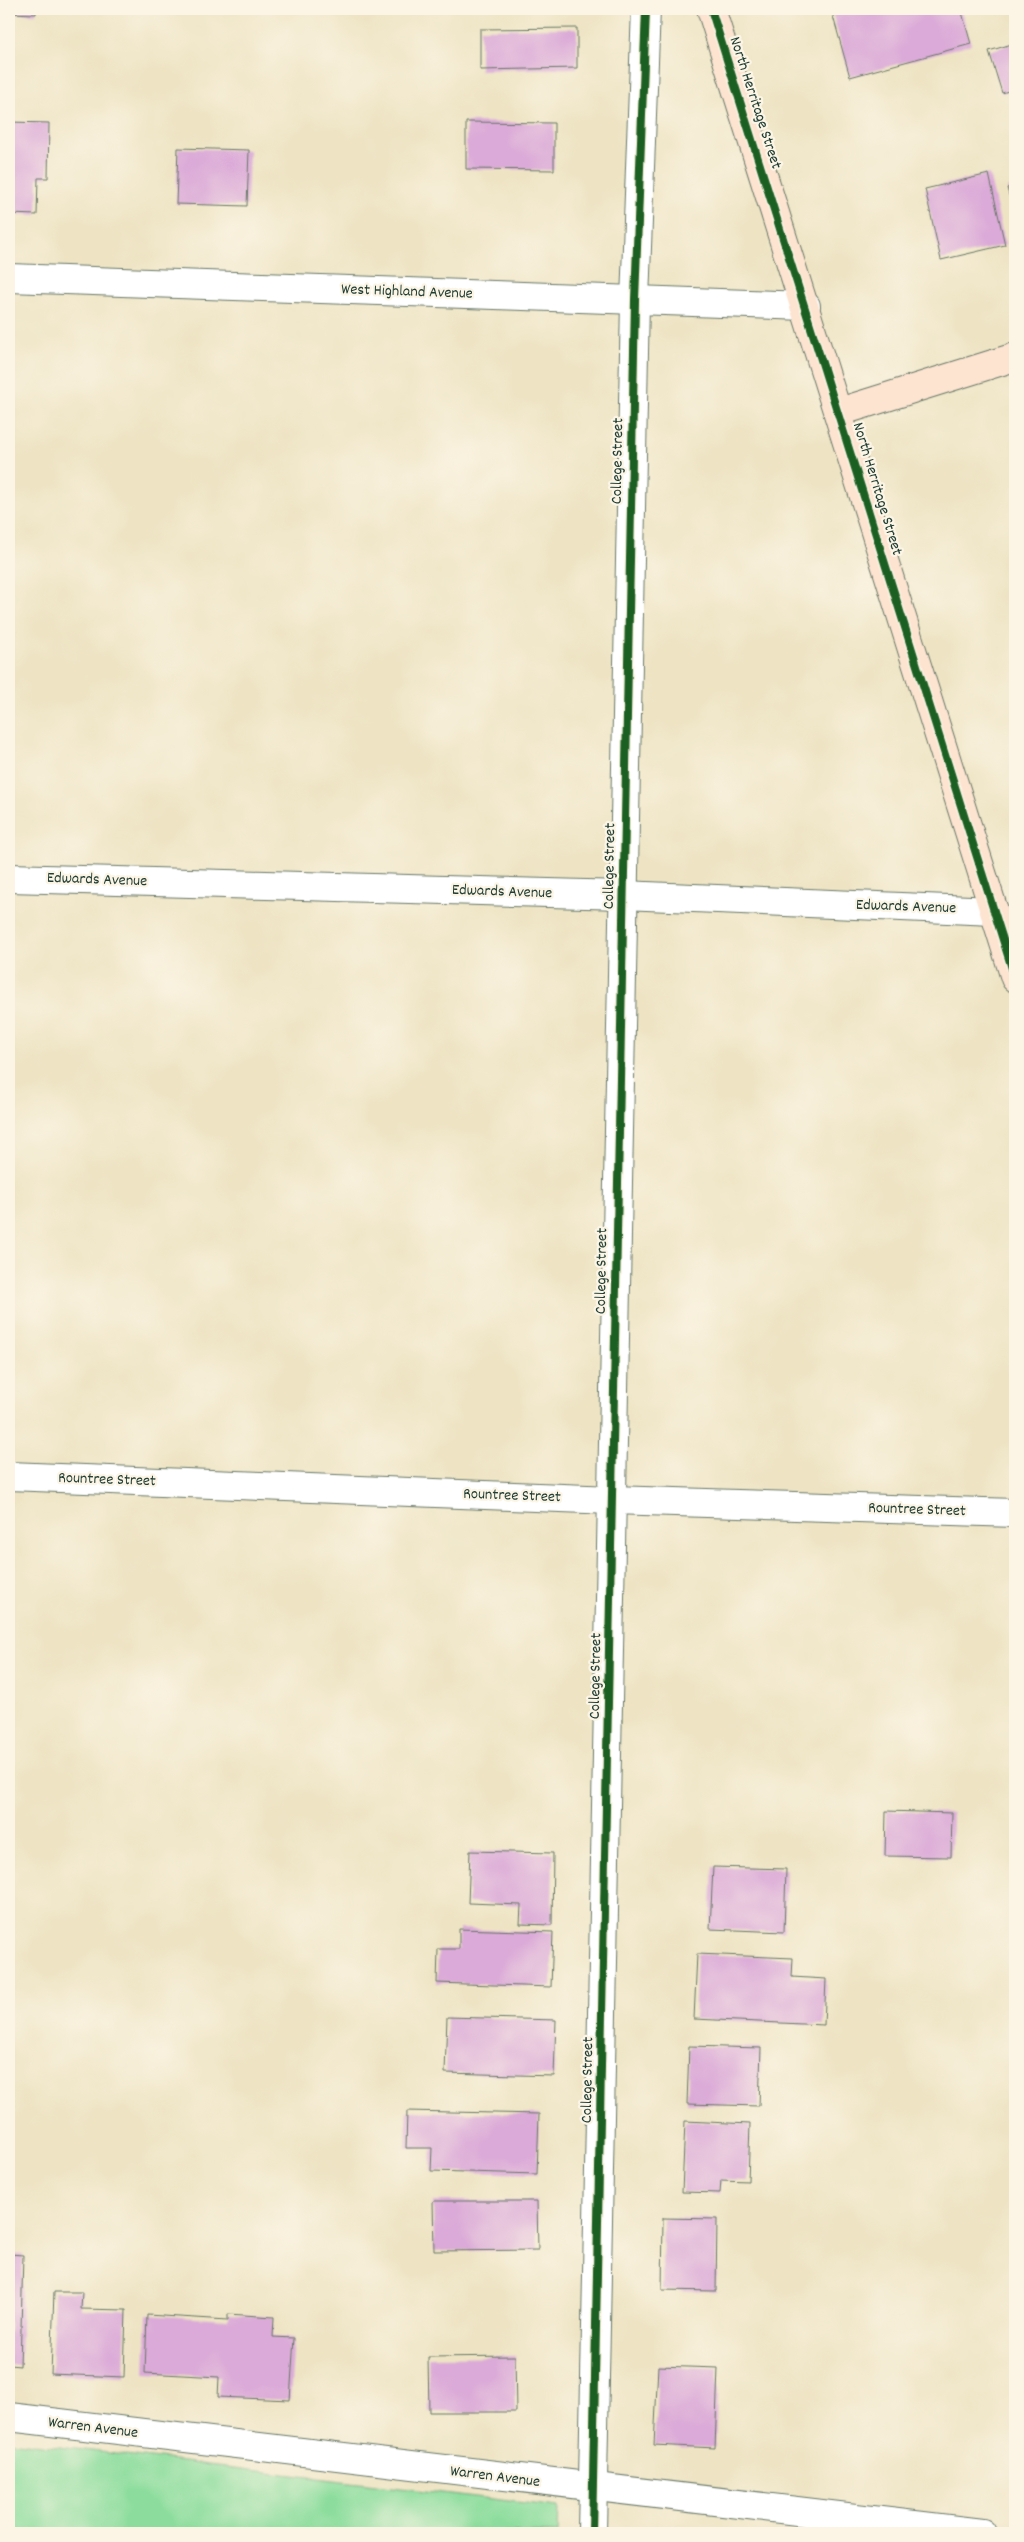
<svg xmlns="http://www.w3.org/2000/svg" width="1024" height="2542" font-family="Dekko,sans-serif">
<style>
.green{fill:#8cdd9d;stroke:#568d68}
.building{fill:#dbaad8}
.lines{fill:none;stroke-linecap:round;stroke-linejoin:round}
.street-casing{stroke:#677766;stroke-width:30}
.secondary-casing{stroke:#677766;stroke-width:30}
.street{stroke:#fff;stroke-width:28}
.secondary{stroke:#fde4d1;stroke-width:28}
.cycleway-casing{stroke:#fcf5e5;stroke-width:11}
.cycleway{stroke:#1b5e20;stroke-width:8}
.labels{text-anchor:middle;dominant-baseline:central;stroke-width:4.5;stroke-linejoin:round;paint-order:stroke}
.street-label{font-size:16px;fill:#1f3d34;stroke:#fcf5e5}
</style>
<rect width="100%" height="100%" fill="#fcf5e5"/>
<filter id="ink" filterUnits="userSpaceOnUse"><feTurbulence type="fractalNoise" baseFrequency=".02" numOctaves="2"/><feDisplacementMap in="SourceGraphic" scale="10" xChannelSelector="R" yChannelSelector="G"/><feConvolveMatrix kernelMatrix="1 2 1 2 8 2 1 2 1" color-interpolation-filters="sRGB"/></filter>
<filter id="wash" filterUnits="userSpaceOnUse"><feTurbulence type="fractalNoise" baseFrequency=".0096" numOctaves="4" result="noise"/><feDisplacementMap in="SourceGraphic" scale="20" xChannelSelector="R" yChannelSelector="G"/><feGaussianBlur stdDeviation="1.12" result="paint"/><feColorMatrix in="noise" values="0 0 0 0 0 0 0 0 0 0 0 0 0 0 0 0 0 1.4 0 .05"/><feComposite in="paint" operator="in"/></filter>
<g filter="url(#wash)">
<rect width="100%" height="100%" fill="#eee4c4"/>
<polygon class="green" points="9,2441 559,2507 558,2533 9,2533"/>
<g id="blocks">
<g class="building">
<polygon points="9,9 36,9 36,14 9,13"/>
<polygon points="831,9 961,9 971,44 850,77"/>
<polygon points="577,28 577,68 480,70 480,29"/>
<polygon points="1015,43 1015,89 1002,93 989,51"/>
<polygon points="9,122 49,123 48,178 38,178 37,215 9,214"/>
<polygon points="466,122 554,123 554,170 466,169"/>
<polygon points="178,148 249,150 247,206 176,204"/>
<polygon points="989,174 1005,245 941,260 925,189"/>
<polygon points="1015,185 1015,216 1007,188"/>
<polygon points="886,1811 952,1813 951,1857 885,1856"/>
<polygon points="470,1851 553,1853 552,1925 520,1924 521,1905 468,1903"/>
<polygon points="713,1867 786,1869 784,1932 710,1929"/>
<polygon points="459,1929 553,1932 551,1987 437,1983 438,1949 459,1949"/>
<polygon points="697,1954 793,1958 792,1977 826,1979 824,2025 694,2019"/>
<polygon points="447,2017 556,2020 554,2076 445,2073"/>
<polygon points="689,2046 761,2048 759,2106 687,2104"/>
<polygon points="407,2111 539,2114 537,2174 431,2171 432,2148 406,2148"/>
<polygon points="685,2121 750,2124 748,2181 721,2180 720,2193 682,2192"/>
<polygon points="433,2201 537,2201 538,2250 434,2251"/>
<polygon points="663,2218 717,2219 716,2291 662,2290"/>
<polygon points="9,2254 23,2255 20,2366 9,2365"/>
<polygon points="54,2292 82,2292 81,2309 126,2310 124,2377 51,2374"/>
<polygon points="228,2314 274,2317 273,2337 294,2338 290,2400 218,2397 219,2377 145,2373 147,2315 228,2320"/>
<polygon points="515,2356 516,2412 429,2412 428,2357"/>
<polygon points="658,2366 718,2368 715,2448 654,2445"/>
</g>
</g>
</g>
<g filter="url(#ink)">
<use href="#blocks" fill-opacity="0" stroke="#677766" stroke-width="1"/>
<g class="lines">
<defs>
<g id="street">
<polyline points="9,278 806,306"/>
<polyline points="9,878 623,895 994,911"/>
<polyline points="9,1476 612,1500 1015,1513"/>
<polyline points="9,2417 982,2533"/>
<polyline points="592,2533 635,300 646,9"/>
</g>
<g id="secondary">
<polyline points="711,9 1015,978"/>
<polyline points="839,412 1015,357"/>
</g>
</defs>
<use href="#street" class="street-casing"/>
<use href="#secondary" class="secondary-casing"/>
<use href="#street" class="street"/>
<use href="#secondary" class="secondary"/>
<defs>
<g id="cycleway">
<polyline points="711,9 1015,978"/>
<polyline points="592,2533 635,300 646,9"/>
</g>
</defs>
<use href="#cycleway" class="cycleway-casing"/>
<use href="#cycleway" class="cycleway"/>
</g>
</g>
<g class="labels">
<g class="street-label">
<text transform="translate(755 103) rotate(72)">North Herritage Street</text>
<text transform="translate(407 292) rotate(2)">West Highland Avenue</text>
<text transform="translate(618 461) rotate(-89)">College Street</text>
<text transform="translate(877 489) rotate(73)">North Herritage Street</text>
<text transform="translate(610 866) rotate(-89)">College Street</text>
<text transform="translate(97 880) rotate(2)">Edwards Avenue</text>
<text transform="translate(502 892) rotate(2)">Edwards Avenue</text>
<text transform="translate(906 907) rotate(2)">Edwards Avenue</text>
<text transform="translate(602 1271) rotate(-89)">College Street</text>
<text transform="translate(107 1480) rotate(2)">Rountree Street</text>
<text transform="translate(512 1496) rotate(2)">Rountree Street</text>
<text transform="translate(917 1510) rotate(2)">Rountree Street</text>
<text transform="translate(596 1676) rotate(-89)">College Street</text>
<text transform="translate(588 2080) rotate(-89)">College Street</text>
<text transform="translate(93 2428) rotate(7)">Warren Avenue</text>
<text transform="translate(495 2477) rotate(7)">Warren Avenue</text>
</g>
</g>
<rect width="1024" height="2542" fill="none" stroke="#fcf5e5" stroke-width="30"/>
</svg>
